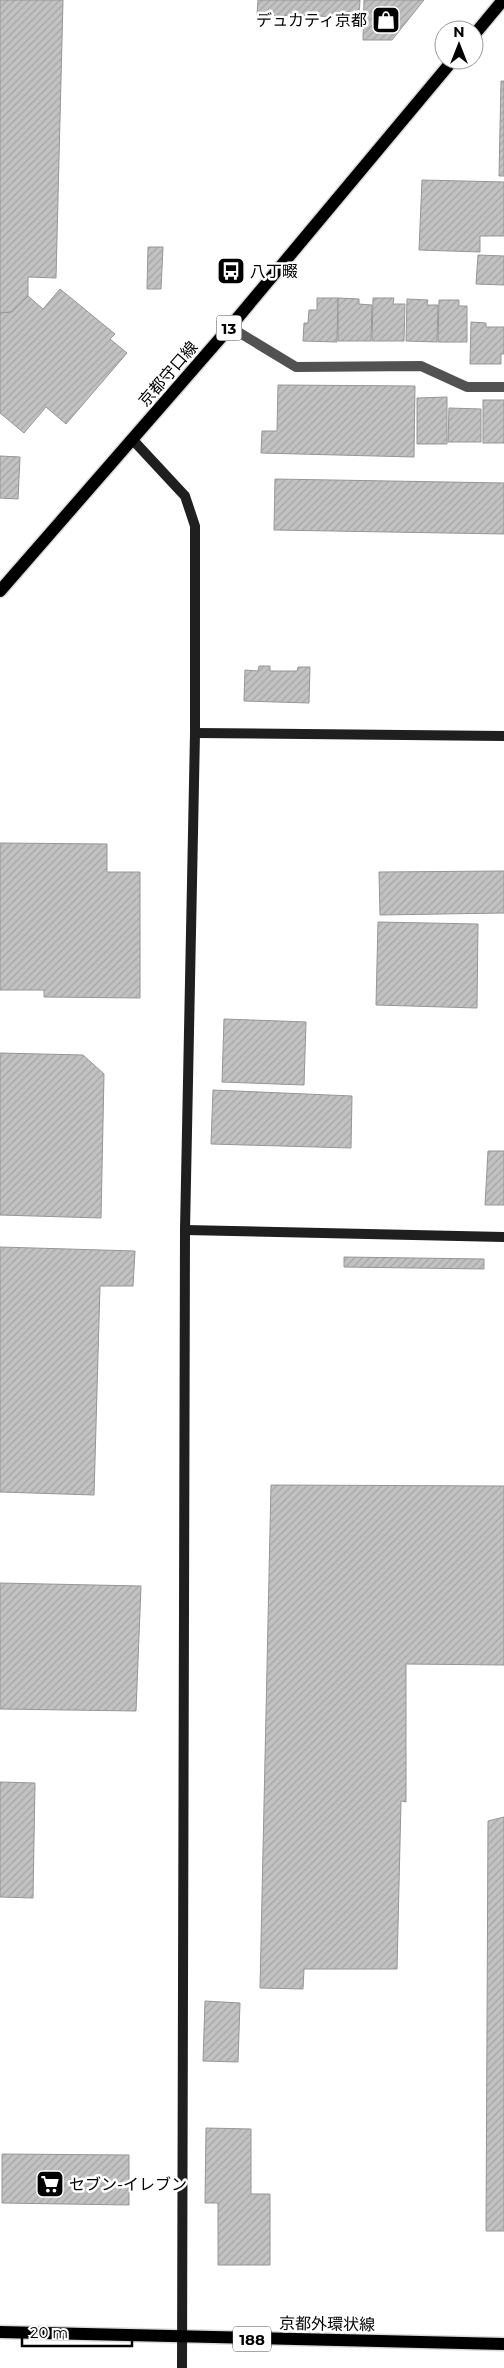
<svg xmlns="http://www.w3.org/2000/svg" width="504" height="2368" font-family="Montserrat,'Noto Sans JP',sans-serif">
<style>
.building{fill:url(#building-hatch);stroke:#969696}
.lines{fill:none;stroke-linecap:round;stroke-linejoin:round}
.primary-casing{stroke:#dbdbdb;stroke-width:15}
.lane{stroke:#525252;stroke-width:10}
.secondary{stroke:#1f1f1f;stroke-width:10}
.primary{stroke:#000;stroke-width:12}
.labels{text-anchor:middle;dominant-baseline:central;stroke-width:5;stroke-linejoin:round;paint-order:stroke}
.shield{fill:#fff;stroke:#4c4c4c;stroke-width:1}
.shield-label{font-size:15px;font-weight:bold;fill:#000}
.poi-label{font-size:16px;fill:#000;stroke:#fff;text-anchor:start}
.street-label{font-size:16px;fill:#000;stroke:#fff}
</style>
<defs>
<pattern id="building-hatch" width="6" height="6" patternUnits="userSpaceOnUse" patternTransform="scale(1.25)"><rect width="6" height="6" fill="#c2c2c2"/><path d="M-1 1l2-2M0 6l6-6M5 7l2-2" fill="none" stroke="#a5a5a5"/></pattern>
</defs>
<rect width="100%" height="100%" fill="#fff"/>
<g class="building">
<polygon points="0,0 63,0 56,278 28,277 28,296 12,312 0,313"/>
<polygon points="258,0 360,0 359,17 257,15"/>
<polygon points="364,0 424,0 392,40 363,40"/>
<polygon points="501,81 504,81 504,176 499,176"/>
<polygon points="422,180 504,182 504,236 480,236 480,252 419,250"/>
<polygon points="148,247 163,247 161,289 147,289"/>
<polygon points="478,255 504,256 504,285 476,284"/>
<polygon points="60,289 115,334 110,339 127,353 66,424 46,407 24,433 0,413 0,313 12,312 28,296 43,309"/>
<polygon points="317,298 338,298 337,342 303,341 304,323 308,323 309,310 317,310"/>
<polygon points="338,298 359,299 359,304 372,305 371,341 338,341"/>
<polygon points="373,298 394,298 393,304 405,304 404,341 372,341"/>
<polygon points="407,299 428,300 427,305 438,305 437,342 406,341"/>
<polygon points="439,300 459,300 459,306 467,306 467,342 438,342"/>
<polygon points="471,322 486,323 486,327 504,327 504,354 501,354 501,364 470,364"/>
<polygon points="278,385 415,386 414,457 261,453 262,431 277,431"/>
<polygon points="447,397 447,444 417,444 417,398"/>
<rect x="483" y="400" width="21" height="43"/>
<polygon points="449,408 481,409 481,442 448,442"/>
<polygon points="0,456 20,457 18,499 0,498"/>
<polygon points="275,479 504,483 504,534 274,530"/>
<polygon points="259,666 270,666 270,671 297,671 298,667 310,667 309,703 244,701 245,670 258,671"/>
<polygon points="0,843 107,844 107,872 140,872 140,998 44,997 44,990 0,990"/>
<polygon points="504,871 504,913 380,915 379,872"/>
<polygon points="378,922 478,924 477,1008 376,1005"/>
<polygon points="224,1019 306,1022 304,1085 222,1082"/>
<polygon points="0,1053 83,1055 104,1074 101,1218 0,1215"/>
<polygon points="213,1090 352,1096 351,1148 211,1144"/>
<polygon points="488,1151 504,1151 504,1205 485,1205"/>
<polygon points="0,1247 135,1251 133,1286 100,1286 94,1495 0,1492"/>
<polygon points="344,1257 484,1259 484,1269 344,1267"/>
<polygon points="271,1485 504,1486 504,1665 406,1664 406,1802 401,1801 397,1969 304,1969 303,1989 260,1988"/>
<polygon points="0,1583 141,1586 136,1711 0,1709"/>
<polygon points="0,1782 35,1783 33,1898 0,1897"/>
<polygon points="504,1817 504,2231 486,2231 488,1821"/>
<polygon points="205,2001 240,2003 238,2062 203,2061"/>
<polygon points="206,2128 251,2129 251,2194 270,2194 270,2265 218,2265 218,2203 205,2203"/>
<polygon points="2,2154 129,2155 129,2205 2,2203"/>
</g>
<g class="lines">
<defs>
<g id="primary">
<polyline points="474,35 503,0"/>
<polyline points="0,591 230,327 453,60"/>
<polyline points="0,2332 504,2344"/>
</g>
</defs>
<use href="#primary" class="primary-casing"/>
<polyline class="lane" points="230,327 296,367 421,366 467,387 504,387"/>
<g class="secondary">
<polyline points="132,439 185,496 195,526 195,733 185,1230 182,2368"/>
<polyline points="195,733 504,736"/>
<polyline points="185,1230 504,1237"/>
</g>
<use href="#primary" class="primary"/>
</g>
<defs>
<symbol id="shop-square" viewBox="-11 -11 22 22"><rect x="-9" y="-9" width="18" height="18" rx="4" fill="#000" stroke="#fff"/><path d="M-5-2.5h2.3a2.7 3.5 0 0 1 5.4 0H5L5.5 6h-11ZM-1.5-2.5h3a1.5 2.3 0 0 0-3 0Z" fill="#fff"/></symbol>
<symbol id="bus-square" viewBox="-11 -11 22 22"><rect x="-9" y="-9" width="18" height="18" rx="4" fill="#000" stroke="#fff"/><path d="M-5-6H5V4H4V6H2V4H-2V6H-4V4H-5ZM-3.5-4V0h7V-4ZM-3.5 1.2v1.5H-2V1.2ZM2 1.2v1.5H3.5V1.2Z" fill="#fff"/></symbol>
<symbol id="supermarket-square" viewBox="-11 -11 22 22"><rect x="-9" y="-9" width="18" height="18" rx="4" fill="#000" stroke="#fff"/><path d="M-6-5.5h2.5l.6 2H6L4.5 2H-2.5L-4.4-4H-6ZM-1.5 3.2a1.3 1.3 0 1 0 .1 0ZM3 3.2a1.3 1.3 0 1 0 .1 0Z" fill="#fff"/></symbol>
</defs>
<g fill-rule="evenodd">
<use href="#shop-square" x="370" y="4" width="32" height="32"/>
<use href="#bus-square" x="215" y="255" width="32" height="32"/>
<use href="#supermarket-square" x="34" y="2168" width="32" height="32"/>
</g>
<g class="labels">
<g class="shield">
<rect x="216.5" y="315.5" width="25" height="25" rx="4"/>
<rect x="233" y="2326.5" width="38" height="25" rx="4"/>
</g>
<g class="shield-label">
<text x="229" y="328">13</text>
<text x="252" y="2339">188</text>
</g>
<g class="poi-label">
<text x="367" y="20" text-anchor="end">デュカティ京都</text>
<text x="250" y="271">八丁畷</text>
<text x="69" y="2184">セブン-イレブン</text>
</g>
<g class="street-label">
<text transform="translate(168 374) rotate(-49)">京都守口線</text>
<text transform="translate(327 2324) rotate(1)">京都外環状線</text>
</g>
</g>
<g transform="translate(459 45)"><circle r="24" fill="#ffffff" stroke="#999999"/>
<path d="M0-4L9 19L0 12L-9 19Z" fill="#000000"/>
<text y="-8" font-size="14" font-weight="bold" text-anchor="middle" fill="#000000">N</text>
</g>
<path d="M22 2338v8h110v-8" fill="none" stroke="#000000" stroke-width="2.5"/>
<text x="30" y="2338" font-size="15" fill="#000000" stroke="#ffffff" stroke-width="4" paint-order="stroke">20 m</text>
</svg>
